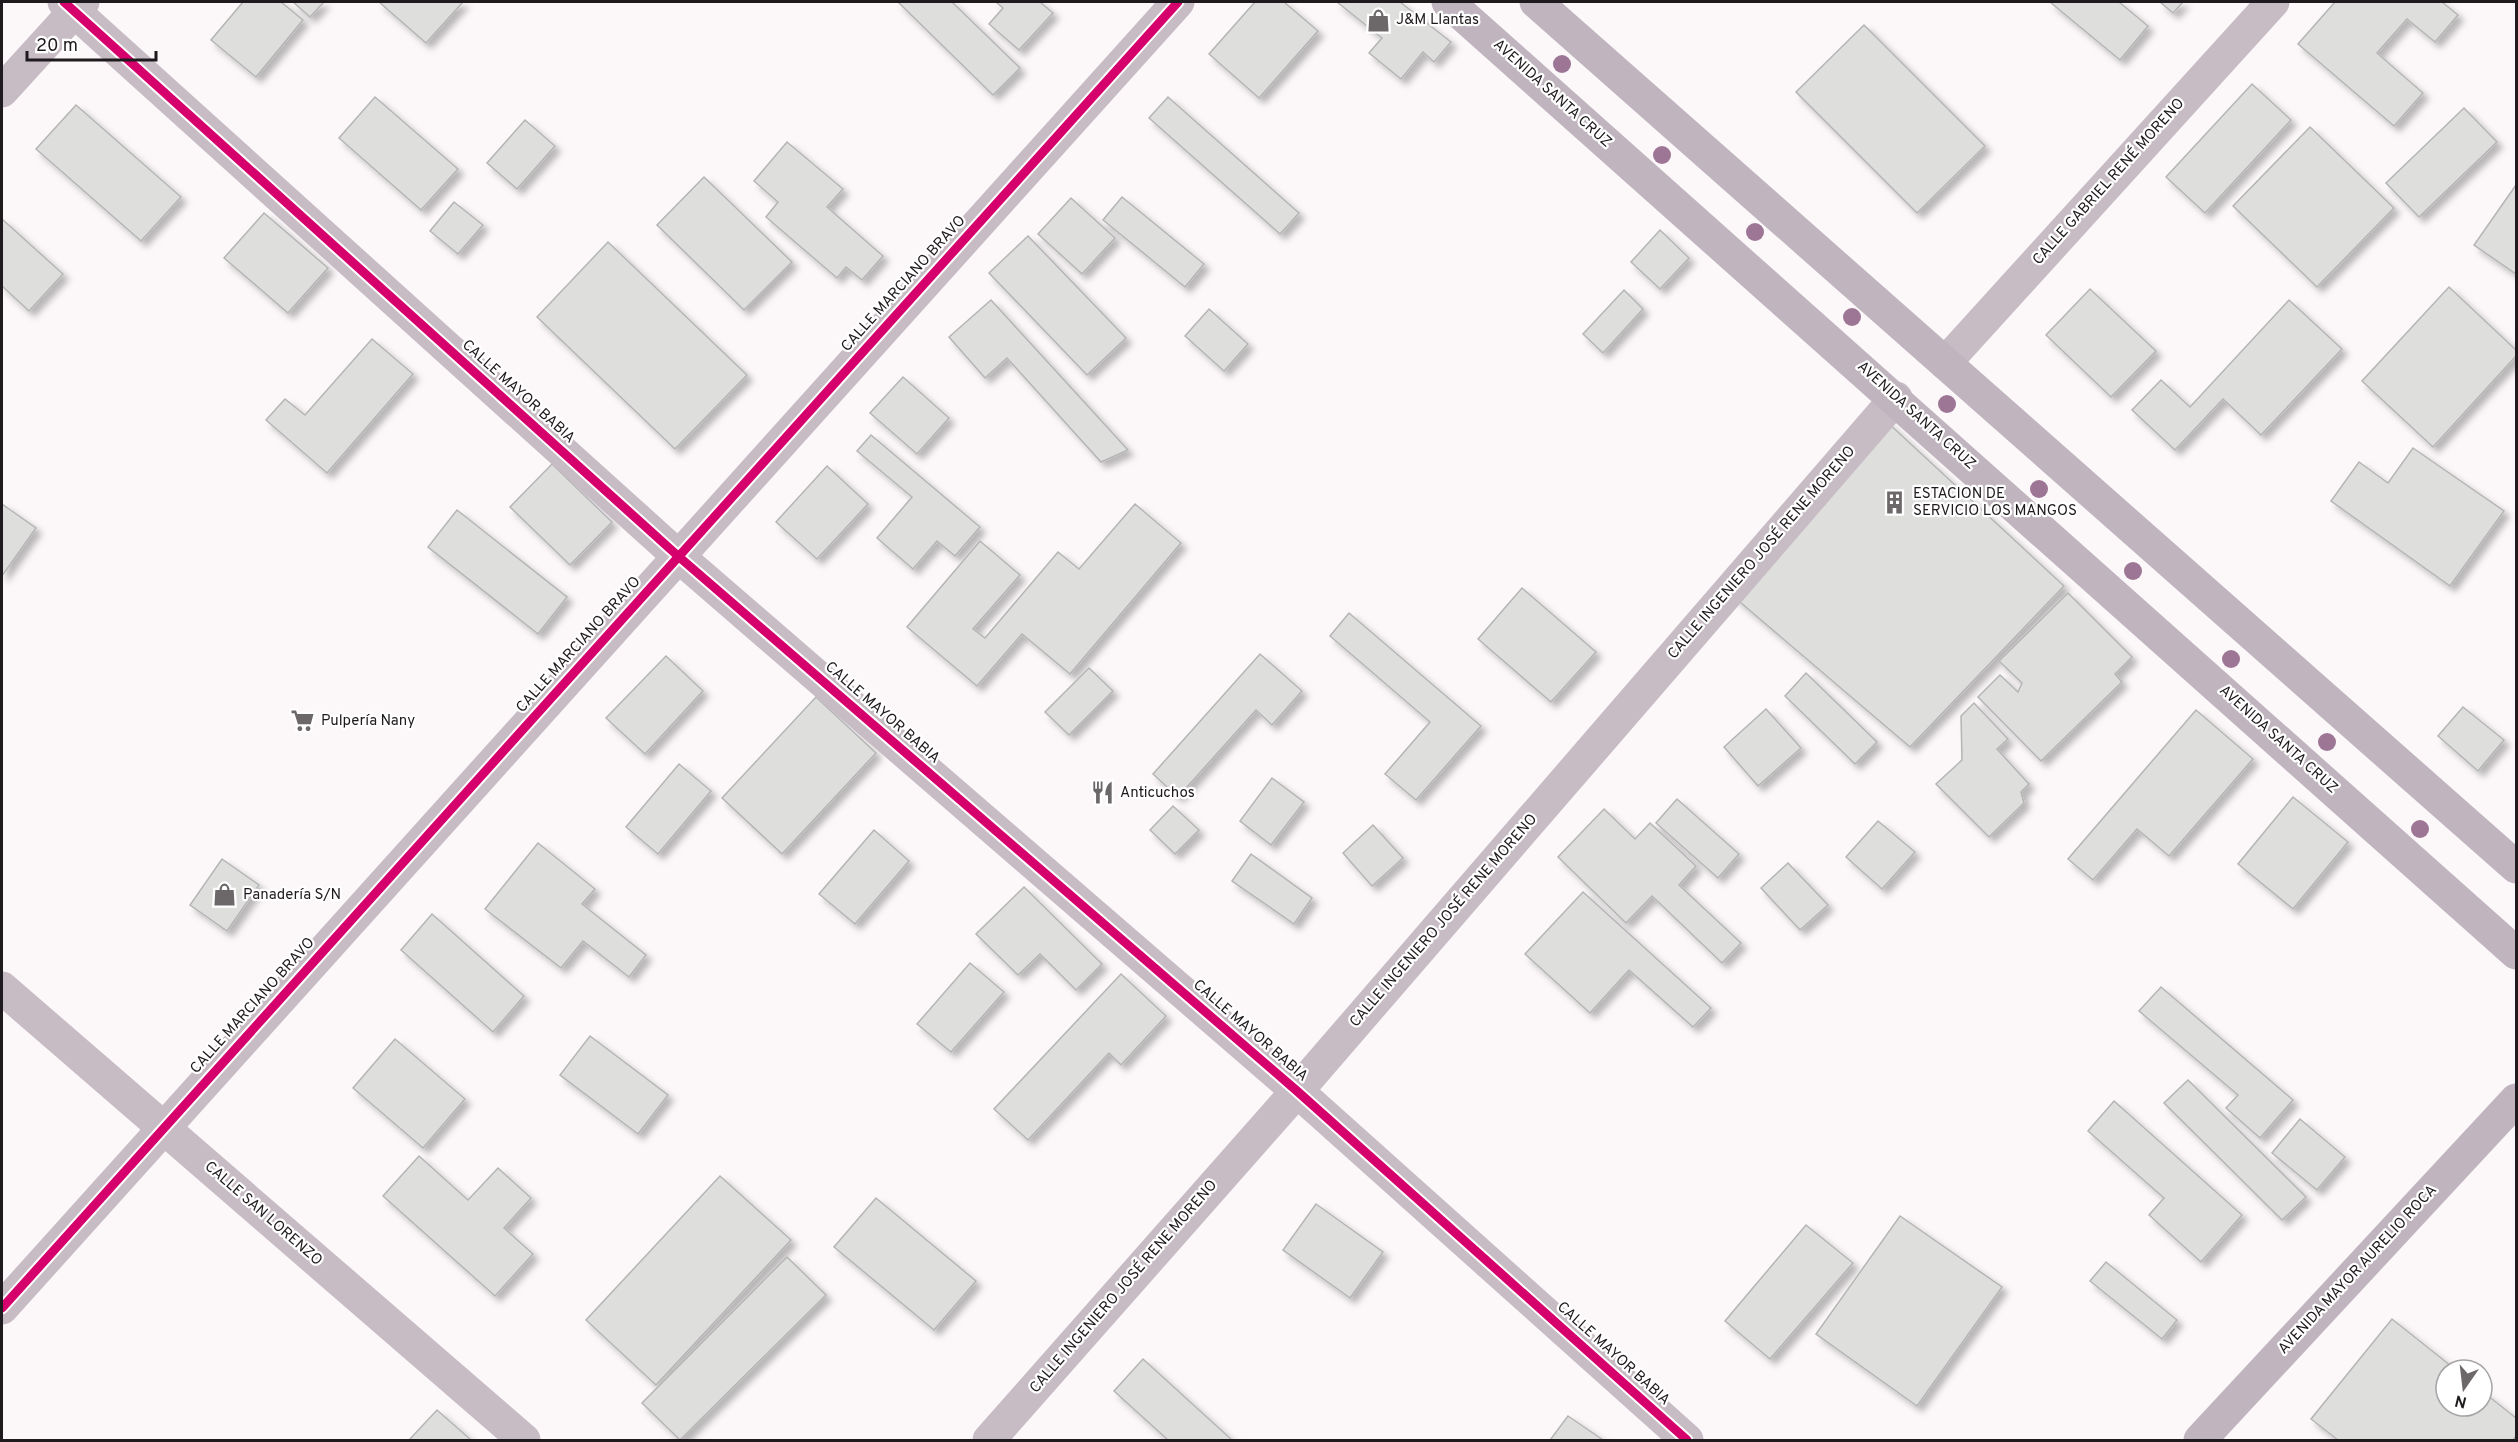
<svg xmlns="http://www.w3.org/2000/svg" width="2518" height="1442" font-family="Overpass,sans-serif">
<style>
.building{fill:#dededd;stroke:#b4b5b4;stroke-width:1.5;filter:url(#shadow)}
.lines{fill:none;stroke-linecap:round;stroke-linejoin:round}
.minor{stroke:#c8bcc4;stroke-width:33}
.major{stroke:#c0b5be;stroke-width:33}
.cycleway-casing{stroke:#fff;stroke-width:13}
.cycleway{stroke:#d6006c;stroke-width:9}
.tree{fill:#9d7695}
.labels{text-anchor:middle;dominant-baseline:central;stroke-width:4.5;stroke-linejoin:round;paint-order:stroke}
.poi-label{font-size:15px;fill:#1f1a1d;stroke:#fff;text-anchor:start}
.street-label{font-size:15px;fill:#1f1a1d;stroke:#fff}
</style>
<defs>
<filter id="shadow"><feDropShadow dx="5.5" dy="5.5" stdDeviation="3" flood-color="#0004"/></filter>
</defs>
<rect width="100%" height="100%" fill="#fcf8fa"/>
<g class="building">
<polygon points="243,2 281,2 303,20 256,77 211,40"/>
<polygon points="293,2 324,2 310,17"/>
<polygon points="379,2 463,2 426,43"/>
<polygon points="898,2 952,2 1020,68 993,95"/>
<polygon points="996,2 1040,2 1053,13 1019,50 989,24 1003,8"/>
<polygon points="1255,2 1284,2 1318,31 1259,98 1209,54"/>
<polygon points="1337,2 1400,2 1451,42 1434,62 1423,52 1401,79 1369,53 1382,38"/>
<polygon points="2050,2 2119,2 2148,26 2120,60"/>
<polygon points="2160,2 2183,2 2173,13"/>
<polygon points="2335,2 2442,2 2458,15 2435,42 2407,19 2377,53 2423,93 2394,126 2298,44"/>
<polygon points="1864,25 1985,146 1917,213 1796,92"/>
<polygon points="2252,84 2291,120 2205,213 2166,177"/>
<polygon points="375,97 458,169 421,210 339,138"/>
<polygon points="1168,97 1299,213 1280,234 1149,118"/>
<polygon points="76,105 181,197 141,241 36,149"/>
<polygon points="2464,108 2497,142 2419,217 2386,183"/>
<polygon points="525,120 555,146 517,189 487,163"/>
<polygon points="2310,127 2394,208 2317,287 2233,206"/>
<polygon points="787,142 843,189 827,207 883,256 862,280 846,267 837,278 766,217 778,202 754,181"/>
<polygon points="704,177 792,262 744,310 657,225"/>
<polygon points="2516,185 2516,274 2474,245"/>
<polygon points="1122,197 1204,264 1185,287 1103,220"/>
<polygon points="1071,198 1115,238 1082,274 1038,234"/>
<polygon points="454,202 483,225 458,254 430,231"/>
<polygon points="264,213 328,268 288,313 224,258"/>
<polygon points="2,219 63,274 29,311 2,286"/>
<polygon points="1660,230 1689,258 1660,289 1631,262"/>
<polygon points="1028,236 1126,338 1087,375 989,273"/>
<polygon points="608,242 747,375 675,449 537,317"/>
<polygon points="2449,287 2516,350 2516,356 2433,447 2362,381"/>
<polygon points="2090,289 2156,351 2111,397 2046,335"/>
<polygon points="1624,290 1643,309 1603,353 1583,334"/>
<polygon points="991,300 1128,450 1101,462 1007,358 985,378 949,337"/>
<polygon points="2289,300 2342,349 2261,435 2223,399 2175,450 2132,410 2161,380 2190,407"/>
<polygon points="1209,309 1248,344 1224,371 1185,336"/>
<polygon points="372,339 413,374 327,473 266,420 285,399 305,415"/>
<polygon points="903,377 949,418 917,454 870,413"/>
<polygon points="1886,421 2064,586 1910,747 1734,597"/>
<polygon points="871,435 980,527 955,556 937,541 913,569 877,538 912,497 857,451"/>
<polygon points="2413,448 2504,511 2450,586 2331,501 2359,462 2388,483"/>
<polygon points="552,464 612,522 570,565 510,507"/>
<polygon points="827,466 868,504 817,559 776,522"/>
<polygon points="2,504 36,528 2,576"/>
<polygon points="1135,504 1181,543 1070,674 1022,634 977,686 907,627 980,541 1020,575 973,629 985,638 1058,552 1079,569"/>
<polygon points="457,510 567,597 538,634 428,547"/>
<polygon points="1522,588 1596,652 1551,702 1478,639"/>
<polygon points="2068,593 2132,657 2115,674 2122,682 2041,761 1978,697 2000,675 2018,692 2022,683 1999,661"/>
<polygon points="1349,613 1481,726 1416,800 1385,774 1430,722 1330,636"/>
<polygon points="1260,654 1302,691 1272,725 1256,710 1178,797 1153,774"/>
<polygon points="666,656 703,691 645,754 606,718"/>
<polygon points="1089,668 1113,691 1069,735 1045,712"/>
<polygon points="1806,673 1877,742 1855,764 1785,696"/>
<polygon points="816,697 876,753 782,854 722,798"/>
<polygon points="1974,703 2008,739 1997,749 2029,784 2021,792 2024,803 1989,837 1936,784 1962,760 1961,716"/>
<polygon points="2463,707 2504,740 2478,771 2438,736"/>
<polygon points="1766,709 1801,748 1758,786 1724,747"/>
<polygon points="2196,710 2253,759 2169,856 2137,829 2093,880 2068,859"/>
<polygon points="679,764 711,791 658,854 626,827"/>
<polygon points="1272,778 1304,802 1271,845 1240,821"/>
<polygon points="2293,797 2348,842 2293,909 2238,864"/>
<polygon points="1677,799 1739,854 1718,878 1656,823"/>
<polygon points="1173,806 1199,830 1175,854 1150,830"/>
<polygon points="1604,809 1635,839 1650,823 1696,866 1679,885 1741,943 1722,963 1652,896 1626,923 1558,857"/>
<polygon points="1878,821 1915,852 1882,889 1846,857"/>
<polygon points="1373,825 1403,858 1372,886 1343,853"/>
<polygon points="874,830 909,861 855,924 819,894"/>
<polygon points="538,843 595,889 582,904 646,955 629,977 583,941 561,968 485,909"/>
<polygon points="1251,854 1312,898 1294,924 1232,881"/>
<polygon points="222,859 259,885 227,931 190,905"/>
<polygon points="1788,863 1828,905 1800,930 1761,888"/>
<polygon points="1024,887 1102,964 1076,990 1040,954 1018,975 976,934"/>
<polygon points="1583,892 1711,1008 1693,1027 1629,970 1590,1013 1525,954"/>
<polygon points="432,914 524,996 493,1032 401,950"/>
<polygon points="970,963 1004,992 951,1052 917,1024"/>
<polygon points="1121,974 1166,1016 1121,1065 1109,1053 1028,1140 994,1109"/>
<polygon points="2161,987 2293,1100 2260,1138 2226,1108 2238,1095 2139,1011"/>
<polygon points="590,1036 668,1095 638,1134 560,1075"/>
<polygon points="395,1039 465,1099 423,1148 353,1088"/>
<polygon points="2188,1080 2306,1197 2282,1220 2164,1103"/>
<polygon points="2114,1101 2242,1215 2201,1262 2149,1215 2164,1198 2088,1131"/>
<polygon points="2300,1119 2345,1157 2317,1190 2272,1153"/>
<polygon points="419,1156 468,1200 498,1168 531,1198 504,1228 533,1254 495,1296 383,1196"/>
<polygon points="720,1176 791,1240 656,1385 586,1320"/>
<polygon points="876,1198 976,1281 934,1330 834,1247"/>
<polygon points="1316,1204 1383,1252 1350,1298 1283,1250"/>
<polygon points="1900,1216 2002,1287 1917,1406 1816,1334"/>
<polygon points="1806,1225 1853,1263 1770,1359 1725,1321"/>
<polygon points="787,1257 826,1295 680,1440 642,1403"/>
<polygon points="2106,1262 2177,1320 2162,1339 2090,1281"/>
<polygon points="2392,1319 2456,1370 2446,1370 2446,1406 2482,1406 2482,1391 2516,1418 2516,1436 2513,1440 2338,1440 2311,1419"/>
<polygon points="1143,1359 1232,1440 1168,1440 1114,1391"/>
<polygon points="437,1410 471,1440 409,1440"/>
<polygon points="1568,1416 1603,1440 1550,1440"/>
</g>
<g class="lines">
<g class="minor">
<polyline points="64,2 678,556 1297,1091 1687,1440"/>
<polyline points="2,91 83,2"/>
<polyline points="1945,363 2273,2"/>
<polyline points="2,988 524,1440"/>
<polyline points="2,1308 1178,2"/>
<polyline points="989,1440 1297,1091 1896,398"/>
</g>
<g class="major">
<polyline points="1448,2 2516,953"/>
<polyline points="1536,2 2516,867"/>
<polyline points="2200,1440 2516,1100"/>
</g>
<defs>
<g id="cycleway">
<polyline points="64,2 678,556 1297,1091 1687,1440"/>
<polyline points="2,1308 1178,2"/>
</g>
</defs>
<use href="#cycleway" class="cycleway-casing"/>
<use href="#cycleway" class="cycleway"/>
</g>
<g class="tree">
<circle cx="1562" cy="64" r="9"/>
<circle cx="1662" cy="155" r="9"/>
<circle cx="1755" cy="232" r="9"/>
<circle cx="1852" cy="317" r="9"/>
<circle cx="1947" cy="404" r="9"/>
<circle cx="2039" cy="489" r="9"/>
<circle cx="2133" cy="571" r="9"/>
<circle cx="2231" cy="659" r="9"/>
<circle cx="2327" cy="742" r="9"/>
<circle cx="2420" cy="829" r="9"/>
</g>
<defs>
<symbol id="shop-bare" viewBox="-9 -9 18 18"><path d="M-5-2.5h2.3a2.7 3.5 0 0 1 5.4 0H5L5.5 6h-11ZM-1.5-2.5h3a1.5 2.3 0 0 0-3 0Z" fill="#6c686a" stroke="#fff" stroke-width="2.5" paint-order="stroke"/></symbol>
<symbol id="building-bare" viewBox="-9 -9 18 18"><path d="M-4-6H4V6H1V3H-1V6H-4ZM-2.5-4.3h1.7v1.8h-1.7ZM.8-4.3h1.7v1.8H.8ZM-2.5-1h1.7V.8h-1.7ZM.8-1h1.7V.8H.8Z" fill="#6c686a" stroke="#fff" stroke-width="2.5" paint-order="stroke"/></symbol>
<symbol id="supermarket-bare" viewBox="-9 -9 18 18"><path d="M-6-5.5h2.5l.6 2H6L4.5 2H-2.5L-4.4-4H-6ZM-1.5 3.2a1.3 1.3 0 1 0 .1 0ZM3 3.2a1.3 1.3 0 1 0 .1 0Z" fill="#6c686a" stroke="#fff" stroke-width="2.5" paint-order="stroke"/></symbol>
<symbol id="restaurant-bare" viewBox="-9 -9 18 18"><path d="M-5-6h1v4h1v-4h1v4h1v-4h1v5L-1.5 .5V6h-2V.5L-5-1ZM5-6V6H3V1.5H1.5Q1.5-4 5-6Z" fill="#6c686a" stroke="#fff" stroke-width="2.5" paint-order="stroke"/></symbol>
</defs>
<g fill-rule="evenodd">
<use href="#shop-bare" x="1362" y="4" width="33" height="33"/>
<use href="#building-bare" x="1878" y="486" width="33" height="33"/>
<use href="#supermarket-bare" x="286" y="704" width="33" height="33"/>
<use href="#restaurant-bare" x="1086" y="776" width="33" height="33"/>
<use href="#shop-bare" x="208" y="878" width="33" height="33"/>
</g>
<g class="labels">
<g class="poi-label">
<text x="1396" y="20">J&amp;M Llantas</text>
<text x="1913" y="494">ESTACION DE<tspan x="1913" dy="17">SERVICIO LOS MANGOS</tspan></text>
<text x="321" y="721">Pulpería Nany</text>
<text x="1120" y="793">Anticuchos</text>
<text x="243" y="895">Panadería S/N</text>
</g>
<g class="street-label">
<text transform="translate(1552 94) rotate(42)">AVENIDA SANTA CRUZ</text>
<text transform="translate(2109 182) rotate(-48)">CALLE GABRIEL RENÉ MORENO</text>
<text transform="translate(904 284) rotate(-48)">CALLE MARCIANO BRAVO</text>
<text transform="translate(518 392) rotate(42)">CALLE MAYOR BABIA</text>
<text transform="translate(1916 416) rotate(42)">AVENIDA SANTA CRUZ</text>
<text transform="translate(1762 553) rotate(-49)">CALLE INGENIERO JOSÉ RENE MORENO</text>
<text transform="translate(579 645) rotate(-48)">CALLE MARCIANO BRAVO</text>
<text transform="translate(882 713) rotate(41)">CALLE MAYOR BABIA</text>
<text transform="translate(2278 740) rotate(42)">AVENIDA SANTA CRUZ</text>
<text transform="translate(1444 921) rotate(-49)">CALLE INGENIERO JOSÉ RENE MORENO</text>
<text transform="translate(253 1006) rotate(-48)">CALLE MARCIANO BRAVO</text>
<text transform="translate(1250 1031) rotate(41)">CALLE MAYOR BABIA</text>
<text transform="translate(263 1214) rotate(41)">CALLE SAN LORENZO</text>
<text transform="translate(2358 1270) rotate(-47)">AVENIDA MAYOR AURELIO ROCA</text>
<text transform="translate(1124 1287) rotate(-49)">CALLE INGENIERO JOSÉ RENE MORENO</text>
<text transform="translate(1613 1354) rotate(42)">CALLE MAYOR BABIA</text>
</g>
</g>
<rect width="2518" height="1442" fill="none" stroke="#1f1a1d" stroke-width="6"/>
<g transform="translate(2464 1388) rotate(194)"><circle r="28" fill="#ffffff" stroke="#a5a3a5" stroke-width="1.5"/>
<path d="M0-4.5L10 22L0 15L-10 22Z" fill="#6c686a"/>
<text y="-9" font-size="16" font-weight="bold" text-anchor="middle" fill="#1f1a1d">N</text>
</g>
<path d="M27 51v9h129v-9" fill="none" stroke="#1f1a1d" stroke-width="3"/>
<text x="36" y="51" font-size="18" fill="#1f1a1d" stroke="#ffffff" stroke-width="4.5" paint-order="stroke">20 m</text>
</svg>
